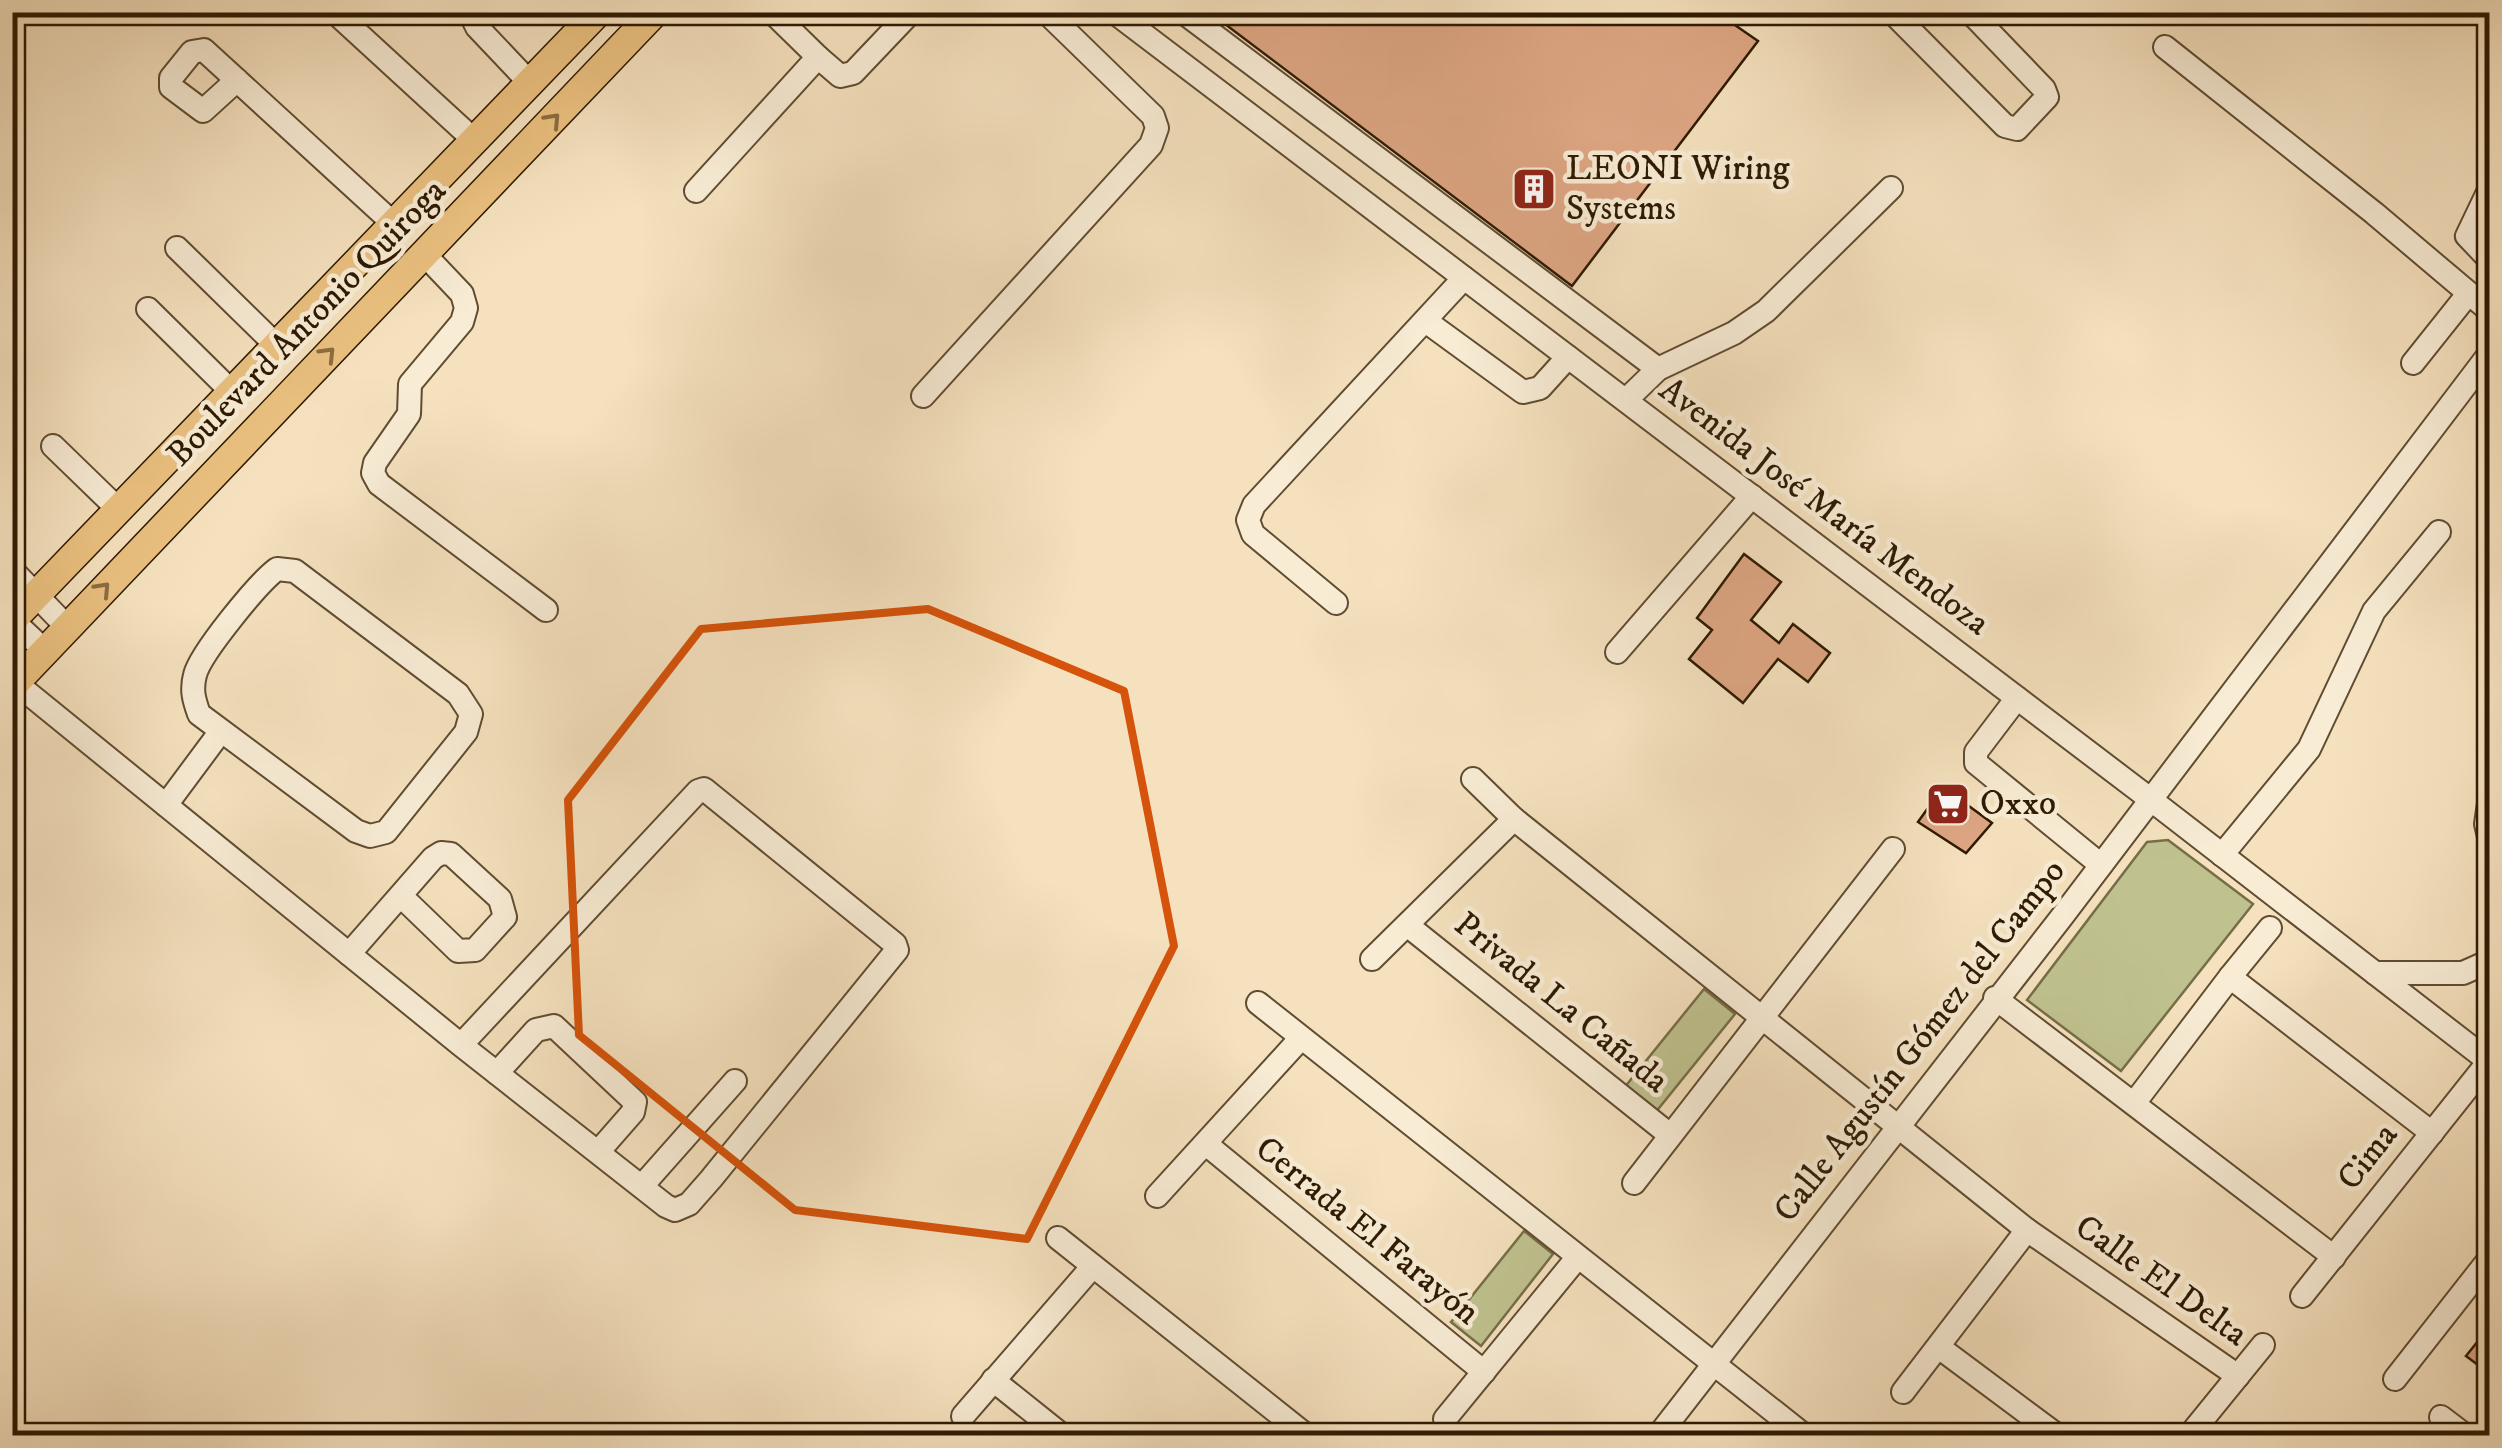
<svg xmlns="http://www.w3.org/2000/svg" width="2502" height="1448" font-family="'IM FELL DW Pica',serif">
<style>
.green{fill:#bfc28f;stroke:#766e48;stroke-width:2.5}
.building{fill:#dea684;stroke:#2e1a02;stroke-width:2.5}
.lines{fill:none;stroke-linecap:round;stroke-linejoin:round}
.minor-casing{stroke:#604c31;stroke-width:26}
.major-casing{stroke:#2e1a02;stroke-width:31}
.minor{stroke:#f8ecd5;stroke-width:22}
.major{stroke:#eac07f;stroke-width:28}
.oneway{stroke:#8c6d40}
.marked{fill:none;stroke:#d5530b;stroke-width:8;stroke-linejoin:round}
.labels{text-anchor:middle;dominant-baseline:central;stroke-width:9;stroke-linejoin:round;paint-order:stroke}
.poi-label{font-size:35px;fill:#2e1a02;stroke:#f8ecd5;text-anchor:start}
.street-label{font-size:35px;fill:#2e1a02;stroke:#f8ecd5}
</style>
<rect width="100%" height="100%" fill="#f5e1be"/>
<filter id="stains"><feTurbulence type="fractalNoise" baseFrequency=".002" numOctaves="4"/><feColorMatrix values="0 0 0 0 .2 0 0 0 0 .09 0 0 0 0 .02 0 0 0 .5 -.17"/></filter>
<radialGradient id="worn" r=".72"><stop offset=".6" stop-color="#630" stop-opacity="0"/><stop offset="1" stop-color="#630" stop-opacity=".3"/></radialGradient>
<g class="green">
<polygon points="2168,840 2253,904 2121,1071 2027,1000 2147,842"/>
<polygon points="1704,989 1735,1014 1655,1113 1624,1088"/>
<polygon points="1524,1231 1553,1254 1481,1346 1451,1322"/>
</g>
<g class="building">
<polygon points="1209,12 1716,12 1758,41 1572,286"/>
<polygon points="1744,554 1781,582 1751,620 1779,643 1793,624 1830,653 1808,682 1778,659 1743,703 1689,659 1712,630 1697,618"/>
<polygon points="1943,787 1992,823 1966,853 1918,822"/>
<polygon points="2490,1326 2490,1374 2466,1356"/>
</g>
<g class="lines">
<defs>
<g id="minor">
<polyline points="346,12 341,18 474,140"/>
<polyline points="479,12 474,21 477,27 530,83"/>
<polyline points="1114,12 2150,799 2490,1062"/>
<polyline points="1183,12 1658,369"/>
<polyline points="1892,12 2005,126 2017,129 2047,97 2044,89 1970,12"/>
<polyline points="2165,47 2374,213 2490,311"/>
<polyline points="818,57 840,76 853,73 911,12"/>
<polyline points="237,80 203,111 171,87 171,78 192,52 204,50 394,224"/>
<polyline points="2490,188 2467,236 2490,260"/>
<polyline points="696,191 818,57 772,12"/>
<polyline points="177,248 277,346"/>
<polyline points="425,255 462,294 466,308 462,322 410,384 409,414 375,463 373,473 379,484 546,610"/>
<polyline points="148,309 232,392"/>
<polyline points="1427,322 1523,392 1540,388 1568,357"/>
<polyline points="2413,363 2468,294"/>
<polyline points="923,396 1151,145 1157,128 1153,116 1046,12"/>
<polyline points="1626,400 1658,369 1734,333 1766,311 1891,188"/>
<polyline points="53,446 119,510"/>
<path d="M277,569L295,571L458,694L471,714L466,732L386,832L370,836L356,831L199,714C194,700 191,690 195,675C200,654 258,583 277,569Z"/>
<polyline points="12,570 67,627"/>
<polyline points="1336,603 1253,534 1248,520 1254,505 1464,278"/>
<polyline points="12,620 45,651"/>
<polyline points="1617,652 1752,496"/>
<polyline points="12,680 461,1045 666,1206 675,1210 689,1204 711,1179 897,950 895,944 704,789 698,791 461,1045"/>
<polyline points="2017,698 1976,752 1976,763 2101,865"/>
<polyline points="1473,779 1514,819 2027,1230 2238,1376"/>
<polyline points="2490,796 2486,824 2490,841"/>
<polyline points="166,805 221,731"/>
<polyline points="2222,855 2309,749 2374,611 2439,532"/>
<polyline points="1407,925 1670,1135"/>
<polyline points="349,954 433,858 441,853 451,854 500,899 505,917 475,950 458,951 401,896"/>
<polyline points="1372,959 1514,819"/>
<polyline points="2375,973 2463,973 2490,961"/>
<polyline points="2230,977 2432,1133"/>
<polyline points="1995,998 2334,1257"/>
<polyline points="1258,1003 1805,1436"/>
<polyline points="497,1073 536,1030 554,1026 635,1102 633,1112 598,1152"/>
<polyline points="2135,1102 2230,977 2270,928"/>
<polyline points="1206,1144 1484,1372"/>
<polyline points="1634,1183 1893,849"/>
<polyline points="642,1186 735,1081"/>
<polyline points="1157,1196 1301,1038"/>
<polyline points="1058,1238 1307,1436"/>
<polyline points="2302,1296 2489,1061"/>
<polyline points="1940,1348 2058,1436"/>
<polyline points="2395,1379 2490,1258"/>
<polyline points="993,1380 1063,1436"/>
<polyline points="1903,1392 2027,1230"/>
<polyline points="963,1416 1093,1266"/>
<polyline points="2441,1417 2466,1436"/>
<polyline points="1445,1419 1577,1258"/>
<polyline points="1658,1436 2061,918 2490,353"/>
<polyline points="2189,1436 2263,1345"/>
</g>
<g id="major">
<polyline points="12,620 598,12"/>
<polyline points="12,686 655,12"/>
</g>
</defs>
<use href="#minor" class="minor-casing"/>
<use href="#major" class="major-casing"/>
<use href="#minor" class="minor"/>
<use href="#major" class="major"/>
</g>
<defs><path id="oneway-chevron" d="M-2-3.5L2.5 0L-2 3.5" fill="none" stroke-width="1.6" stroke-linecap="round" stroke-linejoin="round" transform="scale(2.5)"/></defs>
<g class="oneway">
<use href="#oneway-chevron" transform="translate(553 120) rotate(-47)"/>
<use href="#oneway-chevron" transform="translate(328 354) rotate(-46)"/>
<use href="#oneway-chevron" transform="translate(103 589) rotate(-47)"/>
</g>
<path class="marked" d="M928,609L1124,691L1174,946L1027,1239L795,1210L579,1035L568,800L701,629Z"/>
<defs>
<symbol id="building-square" viewBox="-11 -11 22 22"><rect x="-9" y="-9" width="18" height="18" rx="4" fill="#8f2418" stroke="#f8ecd5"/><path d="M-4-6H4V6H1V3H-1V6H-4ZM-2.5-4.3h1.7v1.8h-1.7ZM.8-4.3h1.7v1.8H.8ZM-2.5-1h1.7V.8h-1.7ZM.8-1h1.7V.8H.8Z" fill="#fff"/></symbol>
<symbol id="supermarket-square" viewBox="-11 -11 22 22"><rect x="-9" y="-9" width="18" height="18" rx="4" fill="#8f2418" stroke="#f8ecd5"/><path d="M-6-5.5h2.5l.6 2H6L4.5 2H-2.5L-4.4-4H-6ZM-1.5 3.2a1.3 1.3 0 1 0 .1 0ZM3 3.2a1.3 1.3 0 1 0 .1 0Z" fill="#fff"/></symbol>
</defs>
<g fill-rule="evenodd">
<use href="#building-square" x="1509" y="164" width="50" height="50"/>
<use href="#supermarket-square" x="1923" y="779" width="50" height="50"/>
</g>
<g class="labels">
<g class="poi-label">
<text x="1566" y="169">LEONI Wiring<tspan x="1566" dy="40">Systems</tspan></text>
<text x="1980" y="804">Oxxo</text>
</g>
<g class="street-label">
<text transform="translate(307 323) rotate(-46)">Boulevard Antonio Quiroga</text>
<text transform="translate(1824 507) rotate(37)">Avenida José María Mendoza</text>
<text transform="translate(1561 1003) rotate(39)">Privada La Cañada</text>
<text transform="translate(1920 1041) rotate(-52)">Calle Agustín Gómez del Campo</text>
<text transform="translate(2368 1157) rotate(-52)">Cima</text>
<text transform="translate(1367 1231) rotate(39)">Cerrada El Farayón</text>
<text transform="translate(2161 1281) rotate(35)">Calle El Delta</text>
</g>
</g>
<rect width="2502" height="1448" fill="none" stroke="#f5e1be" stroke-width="50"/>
<rect x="15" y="15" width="2472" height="1418" fill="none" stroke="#2e1a02" stroke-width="5"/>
<rect x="25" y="25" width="2452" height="1398" fill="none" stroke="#2e1a02" stroke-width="2.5"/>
<rect width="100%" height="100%" filter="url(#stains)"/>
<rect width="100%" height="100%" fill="url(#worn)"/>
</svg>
